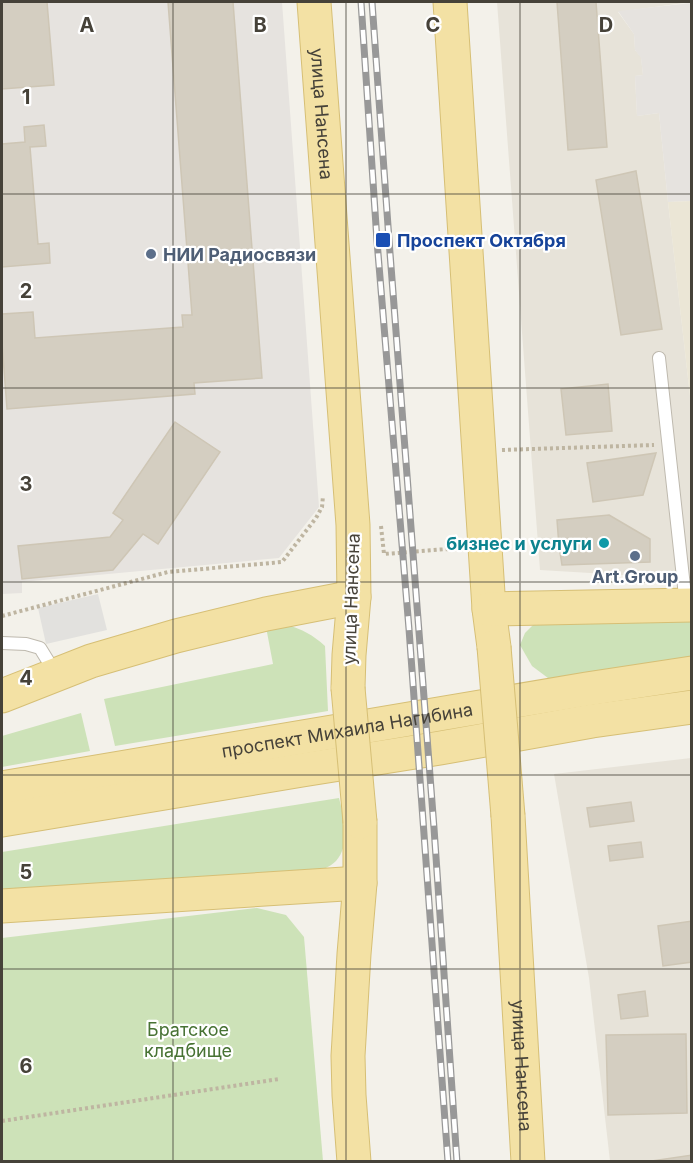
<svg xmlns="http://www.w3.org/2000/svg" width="693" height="1163" font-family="Inter,sans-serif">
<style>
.residential{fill:#e7e3d9}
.industrial{fill:#e6e3df}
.education{fill:#ebe6d6}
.green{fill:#cde2b8}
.parking{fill:#e2e1de}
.building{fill:#d4cec1;stroke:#cec6b5;stroke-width:1.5}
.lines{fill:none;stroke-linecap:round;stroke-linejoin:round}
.service-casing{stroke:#beb9ae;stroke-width:14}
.primary-casing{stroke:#d6bf75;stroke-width:35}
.path{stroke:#beb5a1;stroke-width:4;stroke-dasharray:3 3;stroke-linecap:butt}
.service{stroke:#fff;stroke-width:12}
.primary{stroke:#f3e1a4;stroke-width:33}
.rail-casing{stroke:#989898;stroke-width:7}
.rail{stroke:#fff;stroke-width:4.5;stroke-dasharray:14;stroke-linecap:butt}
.primary-bridge-casing{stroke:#d6bf75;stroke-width:35;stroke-linecap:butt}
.primary-bridge{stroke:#f3e1a4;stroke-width:33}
.grid{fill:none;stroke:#464239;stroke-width:1.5;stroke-opacity:0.55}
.transit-dot{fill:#1a4fb4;stroke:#fff;stroke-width:2}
.service-dot{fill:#5c6f8a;stroke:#fff;stroke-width:2}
.culture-dot{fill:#0f9aa8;stroke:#fff;stroke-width:2}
.labels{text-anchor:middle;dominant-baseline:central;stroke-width:4.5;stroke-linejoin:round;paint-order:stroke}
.street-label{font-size:18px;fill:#464239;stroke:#fff}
.transit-label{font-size:18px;font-weight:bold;fill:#164399;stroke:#fff;text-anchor:start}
.service-label{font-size:18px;font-weight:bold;fill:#4e5e75;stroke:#fff;text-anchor:start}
.culture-label{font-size:18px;font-weight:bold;fill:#0d838f;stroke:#fff;text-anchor:end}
.park-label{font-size:18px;fill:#477233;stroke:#fff}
.grid-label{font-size:20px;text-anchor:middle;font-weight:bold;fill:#464239;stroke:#fff;stroke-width:4.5;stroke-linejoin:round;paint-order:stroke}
</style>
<rect width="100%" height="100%" fill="#f3f1ea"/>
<g class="residential">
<polygon points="497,2 691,2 618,12 634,34 635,50 641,57 643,75 635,76 637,116 659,113 668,202 691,405 691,579 540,570"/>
<polygon points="691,758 691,1161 610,1161 589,978 554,774"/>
</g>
<g class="industrial">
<polygon points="2,2 282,2 319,507 279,558 22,582 22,593 2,594"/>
<polygon points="691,3 691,201 668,202 659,113 637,116 635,76 643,75 641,58 635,50 634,34 618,11"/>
</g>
<polygon class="education" points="691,201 692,201 691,405 668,202"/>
<g class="green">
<polygon points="691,613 691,660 564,679 548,678 532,666 520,645 525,633 539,619"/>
<path d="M287,625C302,629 313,635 325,646L328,711L115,746L104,699L273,664L266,627Z"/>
<polygon points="81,713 90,751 2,767 2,736"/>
<path d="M339,798C344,818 351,844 336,861C333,864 328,867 324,869L2,898V852Z"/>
<polygon points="257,908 286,915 304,937 323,1161 2,1161 2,938"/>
</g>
<polygon class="parking" points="98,594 107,630 46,644 38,608"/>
<g class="building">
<polygon points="2,2 47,2 54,85 2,89"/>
<polygon points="168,2 233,2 262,378 194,383 195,394 7,409 2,343 2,314 33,312 35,338 183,327 182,315 192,315"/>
<polygon points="557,2 596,2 607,147 568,150"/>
<polygon points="44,125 46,146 30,147 38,244 49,243 50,263 2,267 2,144 25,142 24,127"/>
<polygon points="636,171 662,329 621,335 596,180"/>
<polygon points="608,384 612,431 566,435 561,389"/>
<polygon points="175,422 220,452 158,544 143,534 113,570 22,579 18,546 110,537 123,520 113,513"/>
<polygon points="656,453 643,495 593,502 587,463"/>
<polygon points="609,515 650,539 650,562 562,565 559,546 557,520"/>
<polygon points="631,802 634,821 590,827 587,808"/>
<polygon points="641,842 643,857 610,861 608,846"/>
<polygon points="692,921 692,962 663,966 658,926"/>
<polygon points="645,991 648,1016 621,1019 618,995"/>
<polygon points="686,1034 687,1113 608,1115 606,1035"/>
<polygon points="692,1155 692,1162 645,1162"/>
</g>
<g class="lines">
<defs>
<g id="service">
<polyline points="659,358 686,605"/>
<polyline points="2,643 26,644 40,648 56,674"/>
</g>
<g id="primary">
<path id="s1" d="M314,2L353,525L354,597L349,655L348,688"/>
<polyline points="450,2 489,609 494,647"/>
<polyline points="489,609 692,605"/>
<polyline points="2,696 91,661 176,636 266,614 354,597"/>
<path id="s2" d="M2,788L587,689L692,673"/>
<path id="s3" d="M508,816L528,1162"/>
<polyline points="2,820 302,770 440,748 592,721 692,707"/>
<polyline points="2,906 360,883"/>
<polyline points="354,1162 349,1095 348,1056 354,954 360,883 360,822"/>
</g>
</defs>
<use href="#service" class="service-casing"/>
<use href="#primary" class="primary-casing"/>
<g class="path">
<polyline points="502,450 654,445"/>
<polyline points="381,526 384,554 460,548"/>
<polyline points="2,616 168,572 282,562 316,518 322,507 323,496"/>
<polyline points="2,1121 279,1079"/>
</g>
<use href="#service" class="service"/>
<use href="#primary" class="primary"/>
<defs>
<g id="rail">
<polyline points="361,2 377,241 409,629 448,1162"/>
<polyline points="372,2 389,240 434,828 457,1162"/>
</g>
</defs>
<use href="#rail" class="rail-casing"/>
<use href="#rail" class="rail"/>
<defs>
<g id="primary-bridge">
<polyline points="494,647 508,816"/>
<polyline points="348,688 360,822"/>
</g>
</defs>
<use href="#primary-bridge" class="primary-bridge-casing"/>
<use href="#primary-bridge" class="primary-bridge"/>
</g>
<path class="grid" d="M173,2V1162M346,2V1162M520,2V1162M2,194H692M2,388H692M2,582H692M2,775H692M2,969H692"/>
<rect class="transit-dot" x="375" y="232" width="16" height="16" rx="3"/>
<g class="service-dot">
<circle cx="151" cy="254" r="6"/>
<circle cx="635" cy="556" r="6"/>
</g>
<circle class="culture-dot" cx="604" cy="543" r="6"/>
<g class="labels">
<g class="street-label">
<text stroke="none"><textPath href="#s1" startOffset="112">улица Нансена</textPath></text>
<text transform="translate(351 599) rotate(-88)">улица Нансена</text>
<text stroke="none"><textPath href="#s2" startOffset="350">проспект Михаила Нагибина</textPath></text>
<text stroke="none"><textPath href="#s3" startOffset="250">улица Нансена</textPath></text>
</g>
<g class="transit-label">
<text x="397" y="240">Проспект Октября</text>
</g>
<g class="service-label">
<text x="163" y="254">НИИ Радиосвязи</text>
<text x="635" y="576" text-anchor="middle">Art.Group</text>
</g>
<g class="culture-label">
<text x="592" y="543">бизнес и услуги</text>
</g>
<g class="park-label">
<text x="188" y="1029">Братское<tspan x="188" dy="21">кладбище</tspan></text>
</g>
</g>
<g class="grid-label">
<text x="87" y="32">A</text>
<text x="260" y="32">B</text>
<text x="433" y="32">C</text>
<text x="606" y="32">D</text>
<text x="26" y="104">1</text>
<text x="26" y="298">2</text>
<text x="26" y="491">3</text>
<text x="26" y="685">4</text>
<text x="26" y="879">5</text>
<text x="26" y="1073">6</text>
</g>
<rect width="693" height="1163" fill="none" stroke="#464239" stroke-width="6"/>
</svg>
